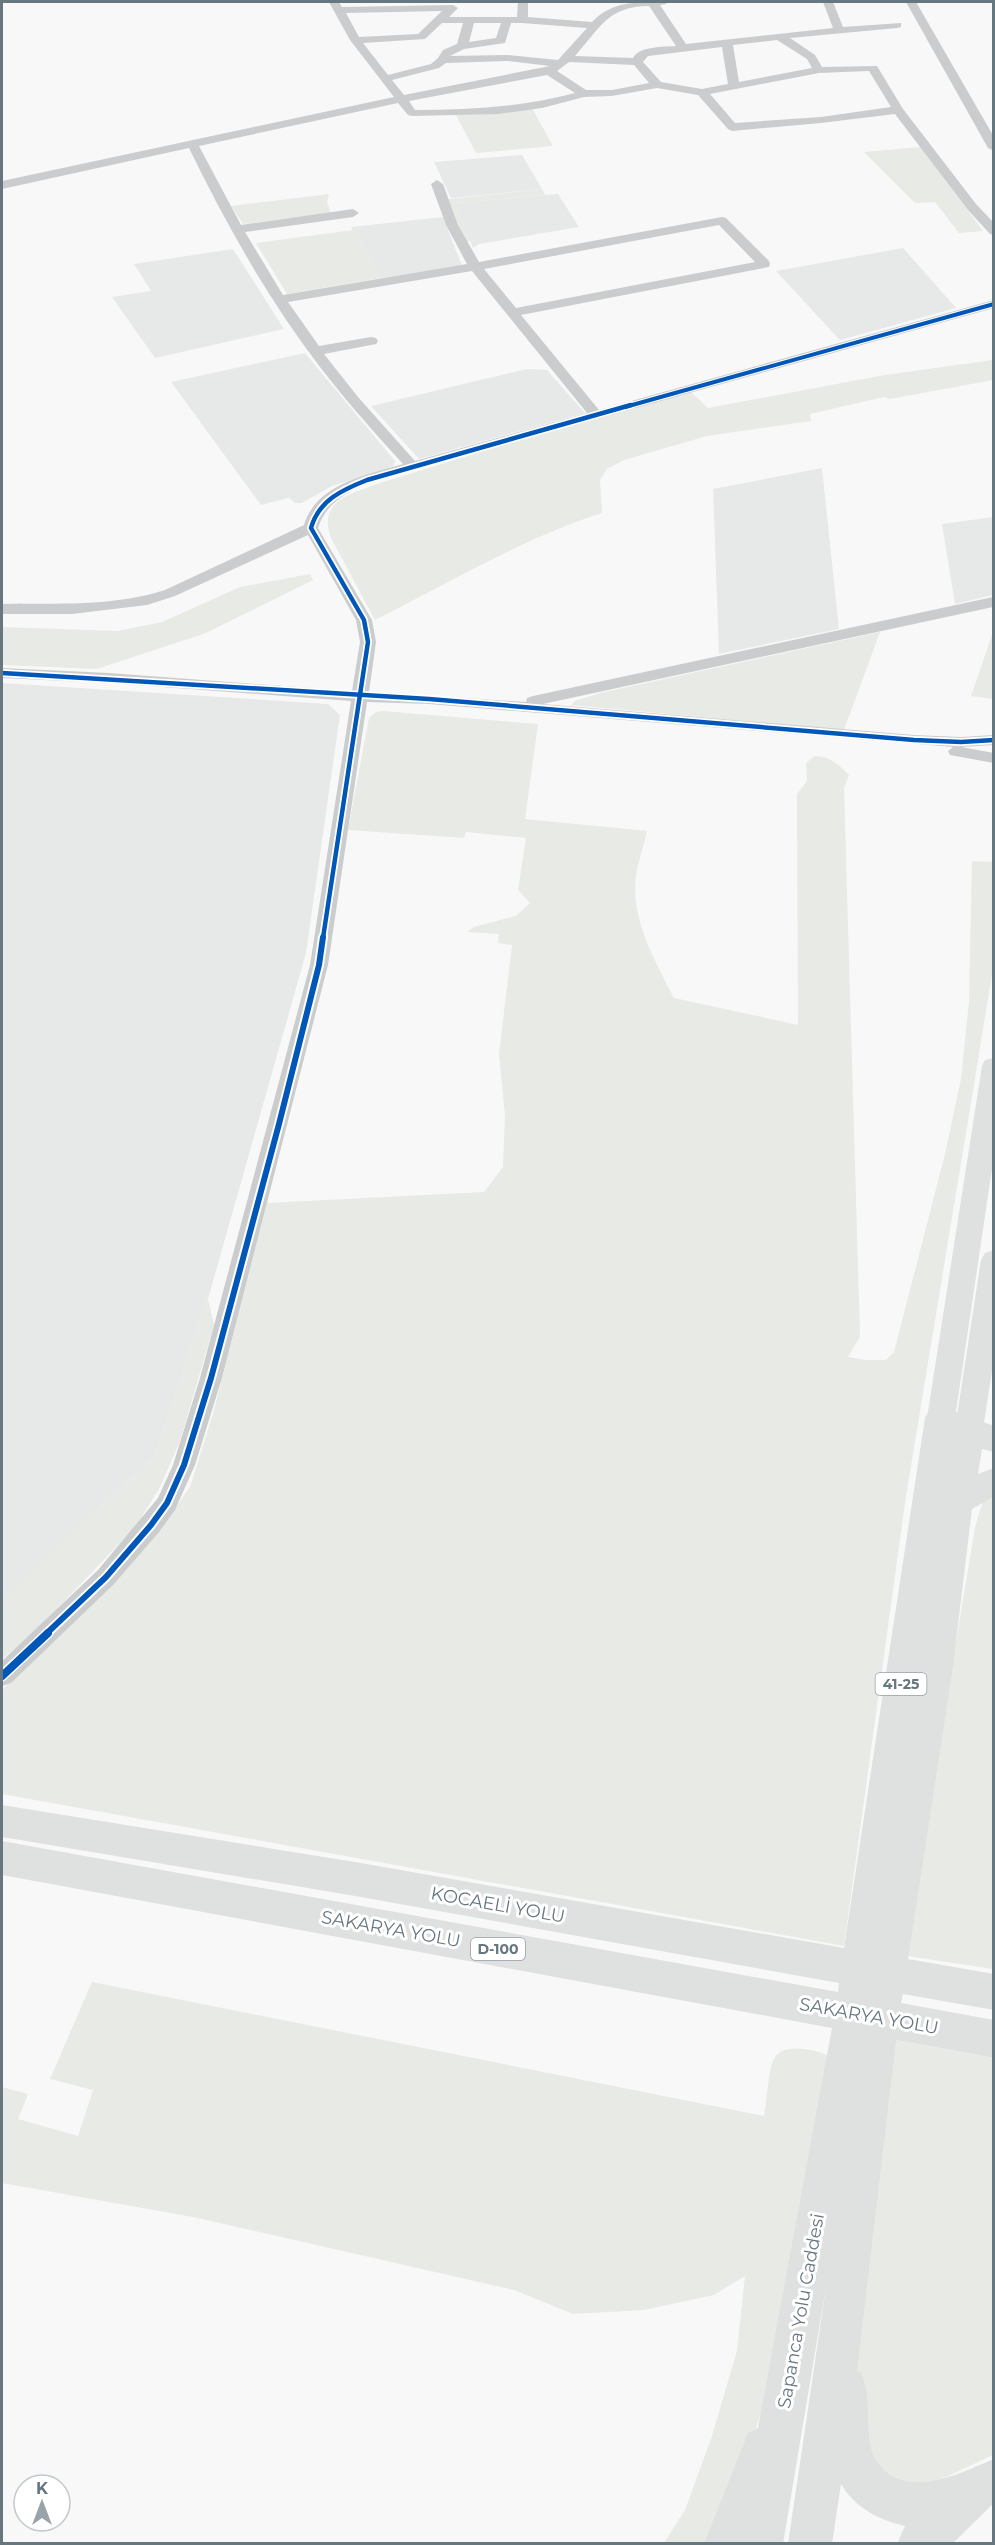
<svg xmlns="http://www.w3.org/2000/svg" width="995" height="2545" font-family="Montserrat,sans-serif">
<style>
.built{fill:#e7e9e8}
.green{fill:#e8eae6}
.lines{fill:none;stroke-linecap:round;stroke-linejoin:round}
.minor{fill:#cbcccd;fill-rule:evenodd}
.major{fill:#dfe0e0;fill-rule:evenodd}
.highway{fill:#dfe0e0;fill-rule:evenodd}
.cycleway-far3-casing{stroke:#fff;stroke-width:6}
.cycleway-far2-casing{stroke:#fff;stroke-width:8}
.cycleway-far1-casing{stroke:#fff;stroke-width:10}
.cycleway-casing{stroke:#fff;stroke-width:11}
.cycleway-far3{stroke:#0057b8;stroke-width:4}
.cycleway-far2{stroke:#0057b8;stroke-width:4.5}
.cycleway-far1{stroke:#0057b8;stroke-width:6}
.cycleway{stroke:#0057b8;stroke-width:8}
.labels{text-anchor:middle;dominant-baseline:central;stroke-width:6;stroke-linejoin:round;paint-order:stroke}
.shield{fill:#fff;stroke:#94a0a6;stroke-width:1.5}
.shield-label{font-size:14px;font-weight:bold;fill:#667780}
.near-street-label{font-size:18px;fill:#667780;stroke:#fff}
</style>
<rect width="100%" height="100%" fill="#f8f8f8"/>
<g class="built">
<polygon points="522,155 542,189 451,198 434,162"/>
<polygon points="558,194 579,227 479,244 473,248 455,203"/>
<polygon points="443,217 462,266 382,278 351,227"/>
<polygon points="903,248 956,308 840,340 776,271"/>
<polygon points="233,249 284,329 155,358 112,297 151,291 134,264"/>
<polygon points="305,353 395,461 393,466 382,470 332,486 302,503 295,503 289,498 261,505 171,382"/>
<polygon points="527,369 547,370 585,413 419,459 371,406"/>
<polygon points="822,468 839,629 719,654 713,489"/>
<polygon points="993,517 993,595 955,604 942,524"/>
<polygon points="2,683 328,704 340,715 306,953 208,1299 155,1455 2,1602"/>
</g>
<g class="green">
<polygon points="532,108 553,146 476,153 456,115"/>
<polygon points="921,147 983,231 959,233 935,202 915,203 864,152"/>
<polygon points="542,189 545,195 456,203 471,241 465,242 448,199"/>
<polygon points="329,194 327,202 331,213 243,224 231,206"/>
<polygon points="353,230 382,278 287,294 256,243"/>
<path d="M993,360V380L890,399L884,397L810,414L811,421L707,436L624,460L607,469L600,480L602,513C523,538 449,583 375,620L331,538C318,501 348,495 377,484L519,440L691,392L708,408L885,375Z"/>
<polygon points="310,574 313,580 206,633 97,669 2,665 2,627 118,631 162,622 240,587"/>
<polygon points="880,632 844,730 571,705 575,701 600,693"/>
<polygon points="993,632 993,699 971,696"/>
<path d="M383,711L538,724L525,819L647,831C644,846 638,861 636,876C630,919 656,962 674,998L798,1025L797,794L807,781L806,763L815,756C831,757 838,764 849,775L844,788L860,1337L848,1357L866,1360H886L894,1352L945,1154L961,1079L969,1002L972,861L993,862V969L906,1496L844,1946L2,1794V1690L160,1530L190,1487L213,1414L267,1203L484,1192L503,1167L505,1115L499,1054L512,945L498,943L499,934L467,932L474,927L516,916L530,903L518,890L526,838L466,832L464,838L348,830L369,718L376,712Z"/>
<polygon points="208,1299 214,1325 180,1441 160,1487 136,1526 32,1635 2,1659 2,1602 155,1455"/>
<polygon points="993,1492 994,1694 992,1703 994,1704 993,1969 907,1956 911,1910 975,1528 982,1503"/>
<path d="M92,1982L764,2116C767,2102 768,2070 774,2059C783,2041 818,2050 831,2057L771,2384L725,2518L711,2543H664L685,2510L711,2439L737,2351L745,2276L714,2295L644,2310L573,2314L514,2290L193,2217L2,2183V2087L28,2094L18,2119L78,2136L93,2090L50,2079Z"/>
<polygon points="895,2040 993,2058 993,2455 946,2477 924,2485 887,2481 864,2452 856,2399 858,2324"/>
</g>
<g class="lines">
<g class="minor">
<path d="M329,2H339L342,7L453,5L458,8L449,17H517L518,2H528V17L592,22C613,0 638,2 667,2L666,4L660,5L686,44L833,28L823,2H833L843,27L901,23V27L897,28L790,38L815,55L822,67L877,66L903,109L976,204L994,223V235L990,234L968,210L895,114L821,123L732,131L728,129L698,95L657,88L612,96L584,97L542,108L498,114L412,116L408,115L398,103L199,146L241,225L353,209L359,213L353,217L245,232L283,295L467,264L446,225L431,184L437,180L443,184L458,225L479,262L722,217L726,218L769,261L770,264L769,267L521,315L599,410L994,300V308L417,469C382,480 330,488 318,528L372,620L376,642L369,692L526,702L527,698L533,696L993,597V607L543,704L914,735L961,737L994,735V745L961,747L994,753V763L950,755L948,751L953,747L429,704L367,702L328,965L222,1378L195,1465L175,1510L159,1532L114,1584L11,1683L2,1686V1661L98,1570L158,1498L173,1465L200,1378L310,965L351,701L109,683L2,678V668L109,673L352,691L360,642L356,620L308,535L175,596L147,605L72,614H2V604C56,603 112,607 165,590L304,525C316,484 366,475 403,464C374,432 346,401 320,367C268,299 226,224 189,148L2,189V181L394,97L350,40ZM649,6L676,46C663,47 639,46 633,58L575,56C600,28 608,6 649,6ZM442,11L418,34L359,37L346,13ZM442,23H463L457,44L443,50L438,58L431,64L388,75L363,43L425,39ZM474,23H501L496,38L469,42ZM511,23H522L587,28L558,60L507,55L450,56L464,49L505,43ZM777,40L807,59L812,68L739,82L733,45ZM722,47L728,84L702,89L661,82L643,62L648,56ZM507,61L550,66L404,95L392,80L439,68L446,63ZM569,62L634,65L649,83L612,90H586L557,71ZM869,71L891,107L821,117L735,123L710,94L819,73ZM547,75L575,93C523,107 469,110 415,110L409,101ZM719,225L755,262L516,308L484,269ZM472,271L587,413L415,461L358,397L324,354L376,344L378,341L376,338L371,337L319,346L288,302Z"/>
<polygon points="906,2 916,2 994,137 994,151 988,148"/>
</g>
<g class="major">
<polygon points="994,1058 994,1155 955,1418 951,1426 941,1429 931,1426 927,1418 982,1066 985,1060"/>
<polygon points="994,1250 994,1358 983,1429 979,1437 969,1440 959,1437 955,1429 981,1260 985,1253"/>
</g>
<path class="highway" d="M941,1406L994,1426V1452L982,1449L978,1474L994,1468V1496L972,1509L953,1666L908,1959L994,1974V2010L903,1994L901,2003L994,2020V2058L896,2040L857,2371L861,2373C871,2395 866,2418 870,2442C871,2453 876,2462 884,2470C914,2498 962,2472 994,2459V2503L952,2544H897L905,2526C879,2520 855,2508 841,2484L832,2544H788L826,2287L783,2544H704L748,2433L758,2428L832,2028L2,1875V1841L838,1992L839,1983L355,1896L2,1837V1805L355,1862L844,1948L925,1418L930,1409Z"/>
<defs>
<polyline id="cycleway-far3" points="625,407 994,304"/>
<g id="cycleway-far2">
<polyline points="2,673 429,699 914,740 961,742 994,740"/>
<path d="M323,938L368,642L364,620L311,528C319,500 342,490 367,480L631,405"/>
</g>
<polyline id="cycleway-far1" points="46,1634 106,1577 151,1525 167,1503 184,1465 211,1378 279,1124 319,965 323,937"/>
<polyline id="cycleway" points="2,1676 48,1633"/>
</defs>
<use href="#cycleway-far3" class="cycleway-far3-casing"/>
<use href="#cycleway-far2" class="cycleway-far2-casing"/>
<use href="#cycleway-far1" class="cycleway-far1-casing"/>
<use href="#cycleway" class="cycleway-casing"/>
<use href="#cycleway-far3" class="cycleway-far3"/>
<use href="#cycleway-far2" class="cycleway-far2"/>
<use href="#cycleway-far1" class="cycleway-far1"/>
<use href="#cycleway" class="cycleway"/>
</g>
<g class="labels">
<g class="shield">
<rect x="875.5" y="1673" width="51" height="22" rx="4.5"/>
<rect x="471" y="1938" width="54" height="22" rx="4.5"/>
</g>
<g class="shield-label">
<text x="901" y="1684">41-25</text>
<text x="498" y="1949">D-100</text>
</g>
<g class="near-street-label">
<text transform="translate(498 1905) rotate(10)">KOCAELİ YOLU</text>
<text transform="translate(391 1929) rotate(10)">SAKARYA YOLU</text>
<text transform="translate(869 2016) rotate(10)">SAKARYA YOLU</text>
<text transform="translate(801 2311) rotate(-80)">Sapanca Yolu Caddesi</text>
</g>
</g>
<rect width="995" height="2545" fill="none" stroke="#667780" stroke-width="6"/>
<g transform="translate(42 2503)"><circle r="28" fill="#ffffff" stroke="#c2c9cc" stroke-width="1.5"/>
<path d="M0-4.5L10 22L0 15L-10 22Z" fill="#99a4aa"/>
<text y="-9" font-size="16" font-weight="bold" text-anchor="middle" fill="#667780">K</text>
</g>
</svg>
